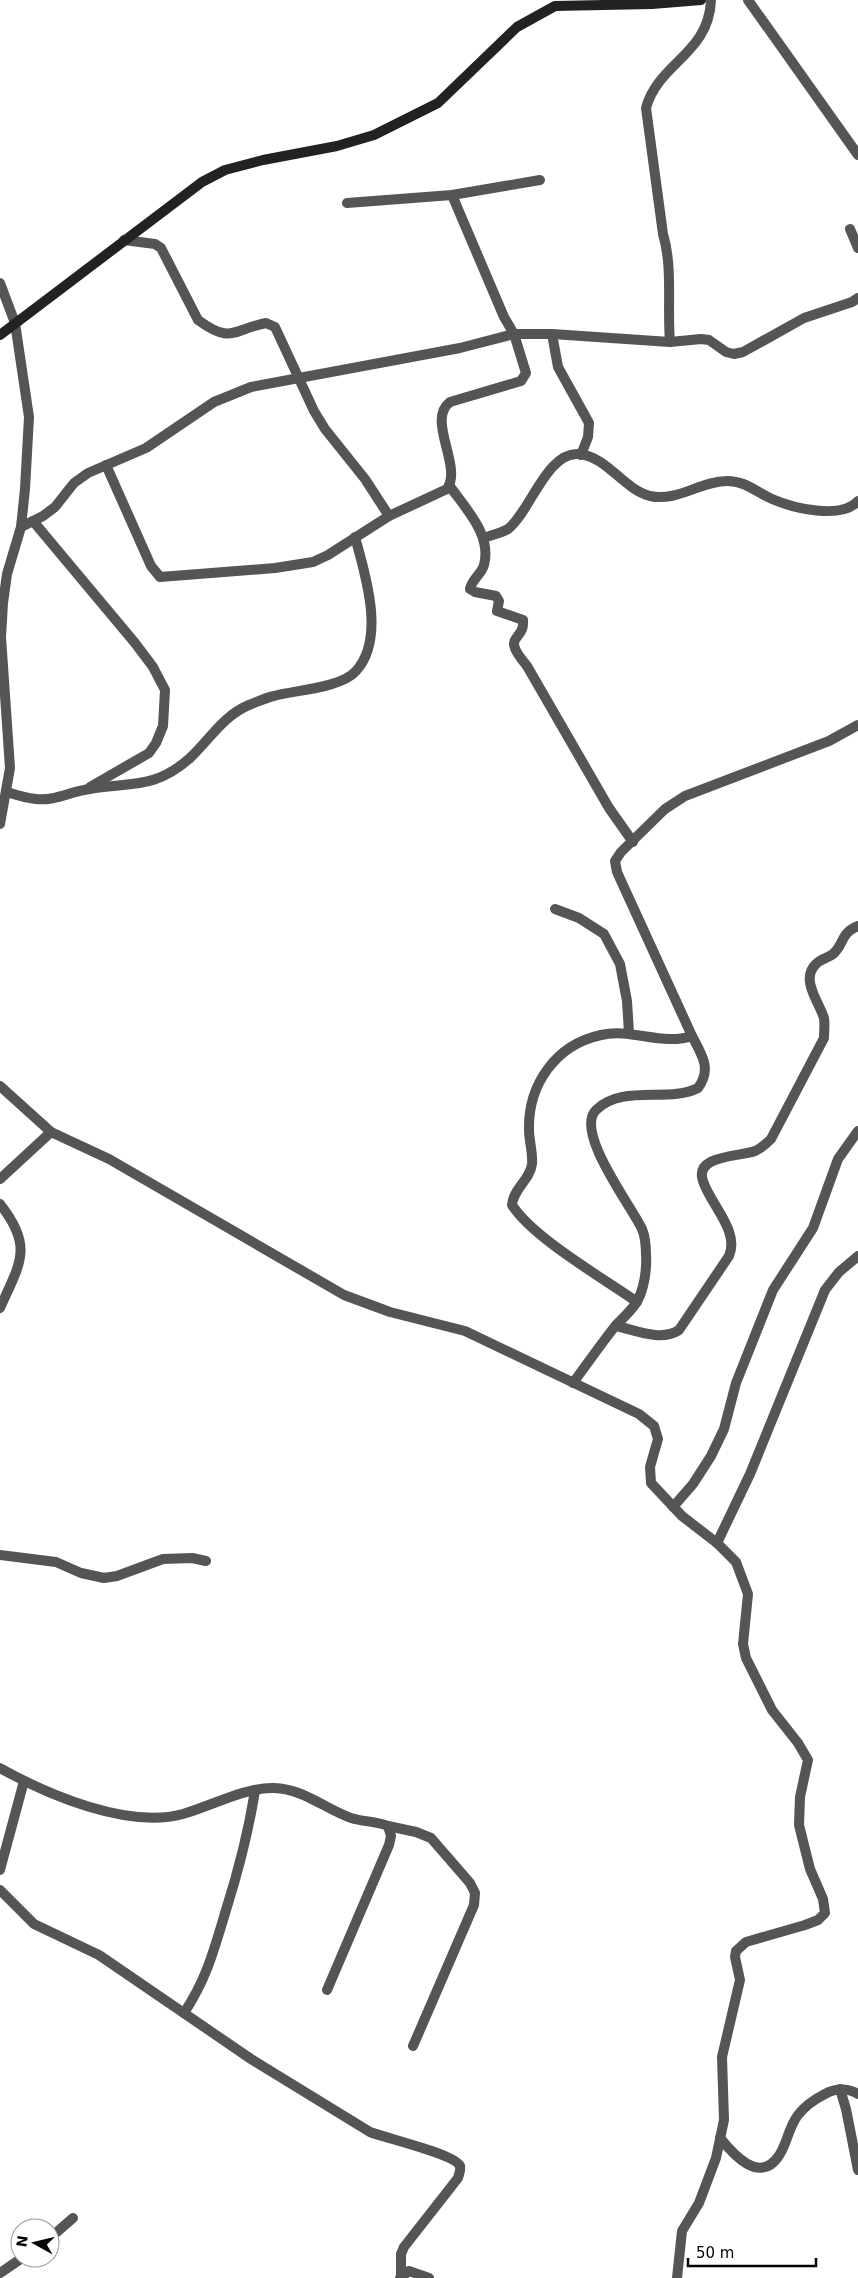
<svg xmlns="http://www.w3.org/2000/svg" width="858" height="2278" font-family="'DejaVu Sans',sans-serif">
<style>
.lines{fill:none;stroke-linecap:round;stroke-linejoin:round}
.street{stroke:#555;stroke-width:10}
.secondary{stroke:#222;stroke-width:10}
</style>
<rect width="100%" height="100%" fill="#fff"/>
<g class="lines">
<g class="street">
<polyline points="748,0 858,155"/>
<polyline points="347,203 452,195 540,180"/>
<polyline points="850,229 858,248"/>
<path d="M124,240L155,244L161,248L198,320C231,344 232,330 266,323L275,327L314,411L325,429L365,479L389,516"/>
<polyline points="0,283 15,323 29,417 25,489 21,527 7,574 3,603 1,637 10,768 0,824"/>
<polyline points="552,334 558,367 589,423 588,437 581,455"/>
<path d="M670,342C667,307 673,267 663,234L646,108C658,63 709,54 711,0"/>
<path d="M106,465L151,566L160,577L275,568L313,562L328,555L389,516L447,489C463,466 426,420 450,402L521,381L526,373L514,334L504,317L452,195"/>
<path d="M449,485C466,509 492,535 484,565C481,575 472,579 470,589L475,592L496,596L499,601L497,611L523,620C525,643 499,633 527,666L609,808L633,842"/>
<polyline points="33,521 135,643 153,667 165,690 163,726 156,743 149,753 90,787"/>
<polyline points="21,527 43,516 55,507 74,483 88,473 146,448 214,402 251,387 460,348 514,334 552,334 670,342 701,339 709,340 726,352 734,354 743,352 804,318 852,302 858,298"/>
<path d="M484,538C491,535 502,533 508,529C530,512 547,451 579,454C608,457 623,489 650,496C678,502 700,481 727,481C746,481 756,492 772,499C793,508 841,520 858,501"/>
<path d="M7,792C16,795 26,798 36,799C53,801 68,793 84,790C128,781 153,791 190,758C209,740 224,715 249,705C257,702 265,698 274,696C296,690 341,688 356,671C386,638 365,574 355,537"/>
<polyline points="555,909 579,918 604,934 620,964 627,1001 629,1033"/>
<polyline points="0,1086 51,1132 109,1159 344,1295 390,1312 465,1331 639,1414 654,1426 658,1439 650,1467 651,1483 682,1516 717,1543 736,1562 748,1594 743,1644 746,1658 772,1710 798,1743 808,1760 800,1797 799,1825 810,1869 823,1899 825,1913 818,1920 805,1925 746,1942 736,1951 735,1957 740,1980 722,2057 724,2120 716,2158 699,2203 682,2231 677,2278"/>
<polyline points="0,1179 51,1132"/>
<path d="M0,1204C34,1247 20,1263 0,1308"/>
<path d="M637,1302C603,1278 533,1238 512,1205C513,1189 530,1180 532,1164C533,1152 529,1141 529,1130C528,1085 555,1045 601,1035C631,1028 663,1046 692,1036L617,872L615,861L621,852L665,809L685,796L829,741L858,725"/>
<path d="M616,1326C635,1330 661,1342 679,1330L729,1256C740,1231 710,1204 703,1181C694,1155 739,1157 755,1151C762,1148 766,1144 771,1139L824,1038C824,1032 825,1024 824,1018C819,1002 800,979 816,964C820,959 828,958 833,954C844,945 840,933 858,926"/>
<path d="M573,1383C587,1364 601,1344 616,1325C623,1318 631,1311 636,1303C644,1291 647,1269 646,1255C646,1247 645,1236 642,1229C632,1207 574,1132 596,1110C622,1084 669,1103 698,1088C712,1069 702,1055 692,1036"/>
<polyline points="673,1507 693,1484 711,1456 724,1429 736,1383 773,1290 813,1228 838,1159 858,1131"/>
<polyline points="717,1543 750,1474 825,1290 839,1272 858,1256"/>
<polyline points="0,1555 56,1562 81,1573 104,1578 117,1576 163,1559 192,1558 206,1561"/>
<path d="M0,1768C48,1795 128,1829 183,1814C211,1806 246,1787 274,1788C304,1789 325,1809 351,1818C364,1822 376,1821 388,1826L391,1836L389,1845L327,1990"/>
<polyline points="388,1826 416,1832 431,1838 470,1883 475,1893 474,1905 413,2046"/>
<polyline points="0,1870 24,1781"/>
<path d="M0,1890L34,1924L99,1955L251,2059L370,2132C385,2138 455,2154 460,2166C461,2170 459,2174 458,2178L404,2247L401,2254V2276"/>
<path d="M184,2013C207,1978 214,1950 226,1910C239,1869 248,1834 255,1791"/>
<polyline points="840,2089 846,2109 858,2170"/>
<path d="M720,2138C733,2154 759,2184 778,2157C787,2145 788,2128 798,2115C805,2106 815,2099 825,2094C836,2088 848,2088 858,2094"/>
<polyline points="50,2238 73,2218"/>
<polyline points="0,2273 22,2258"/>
<polyline points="400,2278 409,2271 429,2278"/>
</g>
<polyline class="secondary" points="0,335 202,182 225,170 263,160 337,146 374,135 438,103 517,27 555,6 652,4 701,0"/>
</g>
<g transform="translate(35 2243) rotate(278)"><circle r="24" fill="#ffffff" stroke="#999999"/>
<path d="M0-4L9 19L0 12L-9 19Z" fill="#000000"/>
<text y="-8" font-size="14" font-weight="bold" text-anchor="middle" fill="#000000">N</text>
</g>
<path d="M688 2258v8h128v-8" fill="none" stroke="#000000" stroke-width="2.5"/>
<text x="696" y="2258" font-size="15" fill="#000000" stroke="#ffffff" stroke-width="4" paint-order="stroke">50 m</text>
</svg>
